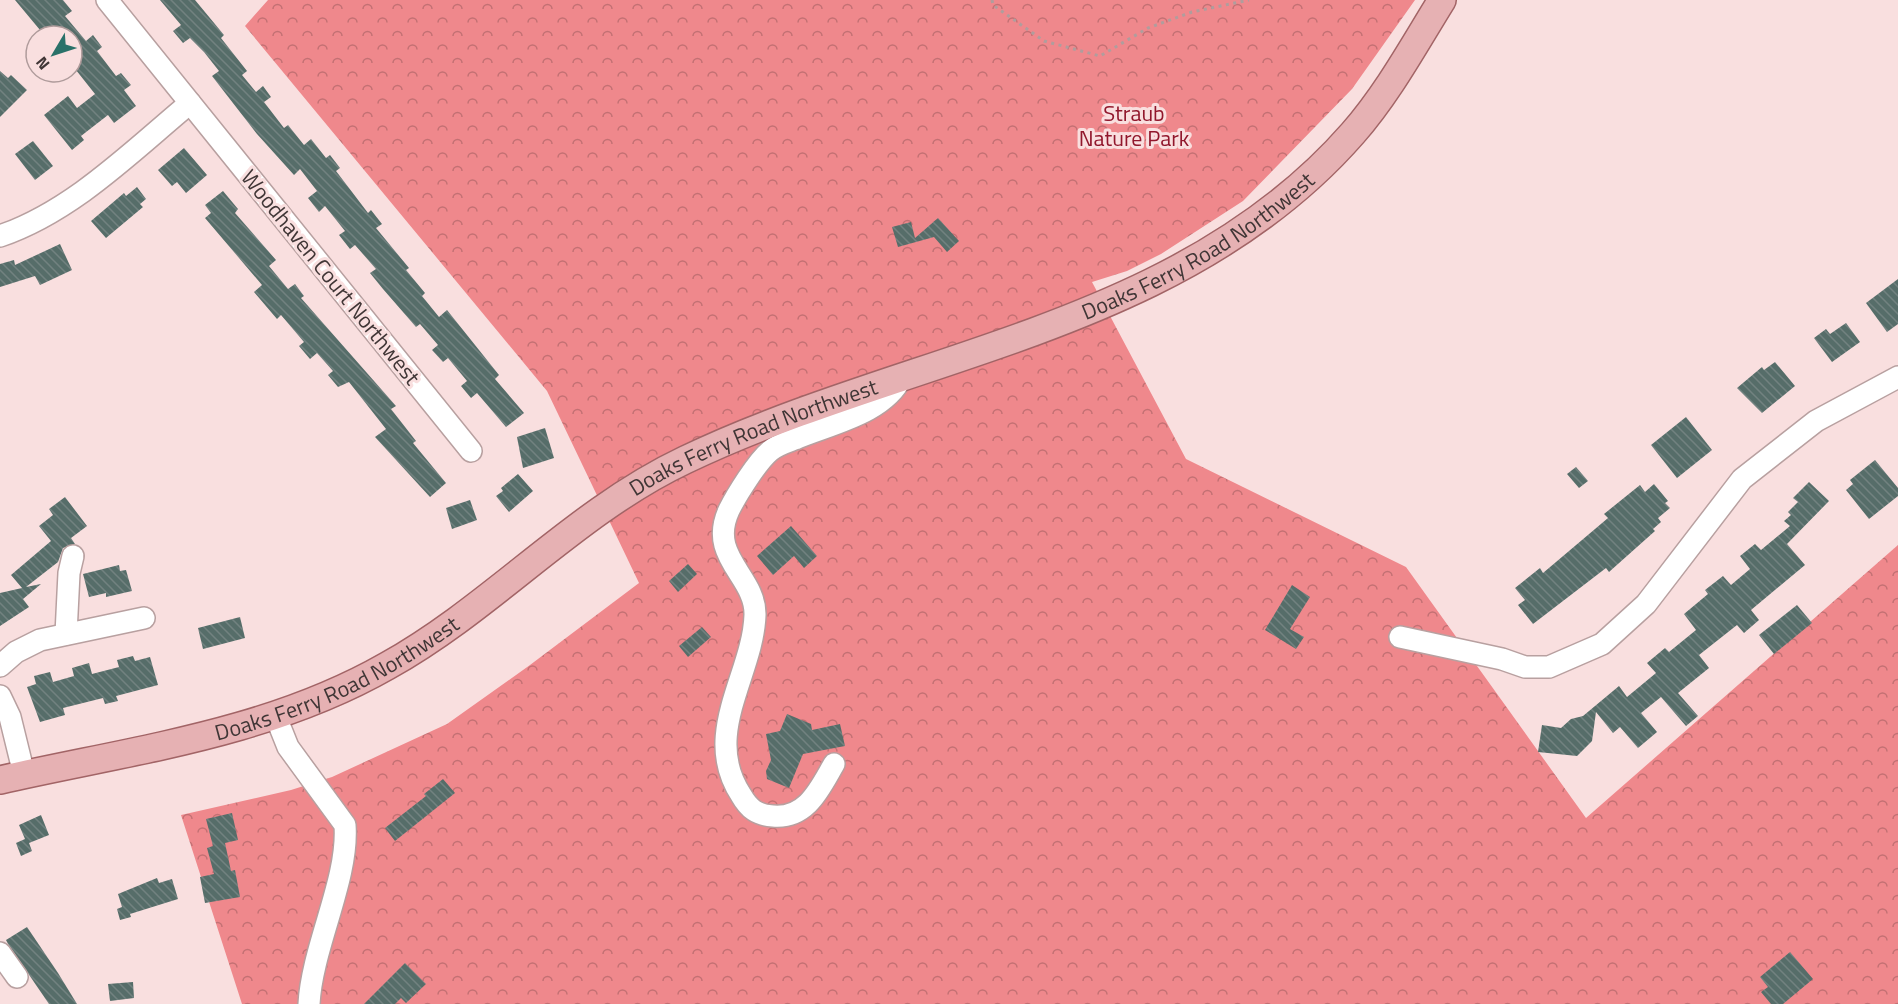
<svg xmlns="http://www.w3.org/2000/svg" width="1898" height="1004" font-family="'Titillium Web',sans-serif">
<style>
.forest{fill:url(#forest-crowns)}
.building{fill:url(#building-back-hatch)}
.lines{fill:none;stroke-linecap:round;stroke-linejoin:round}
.minor-casing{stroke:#b8a0a0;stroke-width:24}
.major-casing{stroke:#a26466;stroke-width:30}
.path{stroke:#b09d9d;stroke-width:3;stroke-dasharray:3 4.5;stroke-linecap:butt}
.minor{stroke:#fff;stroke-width:21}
.major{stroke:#e6b1b3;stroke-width:27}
.labels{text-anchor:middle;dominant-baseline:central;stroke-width:6;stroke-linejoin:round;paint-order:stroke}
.park-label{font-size:22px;fill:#91172c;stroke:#f9dfdf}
.street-label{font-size:22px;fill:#403636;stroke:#f9dfdf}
</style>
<defs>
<pattern id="forest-crowns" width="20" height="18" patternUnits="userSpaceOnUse" patternTransform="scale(1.5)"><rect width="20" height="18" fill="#ef888c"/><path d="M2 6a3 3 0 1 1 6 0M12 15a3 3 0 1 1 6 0" fill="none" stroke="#c37073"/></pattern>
<pattern id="building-back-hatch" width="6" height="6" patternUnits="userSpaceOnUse" patternTransform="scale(1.5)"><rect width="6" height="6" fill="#566d69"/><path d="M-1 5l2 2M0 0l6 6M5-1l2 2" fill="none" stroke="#728280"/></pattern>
</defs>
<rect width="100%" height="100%" fill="#f9dfdf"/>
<polygon class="forest" points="268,0 1415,0 1352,89 1243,201 1161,254 1127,271 1092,282 1186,459 1406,567 1586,818 1898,545 1898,1004 242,1004 181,815 291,790 332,777 447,724 530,665 639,583 547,391 245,26"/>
<g class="building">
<polygon points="15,0 63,0 72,11 65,16 86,41 93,35 102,47 97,51 116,76 121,73 131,85 124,90 136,106 114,123 108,115 81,136 84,140 72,150 44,115 68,96 77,108 95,94 72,65 72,36 45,36"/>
<polygon points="160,0 195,0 224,35 221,38 247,71 242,75 256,92 263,86 271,97 264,102 284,128 288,125 304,145 311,139 326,158 330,155 340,168 336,171 349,188 368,213 371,210 382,224 376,228 409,268 406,270 425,293 422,296 439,317 447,310 499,375 495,379 524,413 506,427 477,393 471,398 461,386 467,381 448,358 443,362 432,350 438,345 420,324 416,327 383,289 370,273 376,269 355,245 350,249 339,235 345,231 325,206 319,212 308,198 317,191 300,169 294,175 257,134 212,76 219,71 204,52 190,38 183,43 173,31 181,25"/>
<polygon points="0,71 8,78 11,75 27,90 0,117"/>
<polygon points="33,141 53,166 35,180 15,154"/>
<polygon points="184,148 207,175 186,193 177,182 172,186 158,170"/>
<polygon points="137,187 146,199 140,204 143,207 106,238 91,221 124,193 126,196"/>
<polygon points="223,191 238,209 235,213 276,260 269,266 288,289 295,284 304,296 301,298 396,406 391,409 416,441 413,443 446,483 430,497 375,437 386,429 349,382 338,387 328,375 333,371 317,353 310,359 299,346 304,342 281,315 277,319 254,292 262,285 205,218 211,213 205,205"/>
<polygon points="938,218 959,241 947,252 934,237 898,247 892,227 911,222 915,238"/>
<polygon points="60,244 72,270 40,285 35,276 0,287 0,264 14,260 15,265"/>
<polygon points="1898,279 1898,324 1887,332 1866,303"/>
<polygon points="1846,323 1860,342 1832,362 1814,338 1826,329 1830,334"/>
<polygon points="1775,362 1795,386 1762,413 1737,388 1762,367 1764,370"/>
<polygon points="1686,417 1712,450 1677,478 1651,445"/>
<polygon points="545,428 554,458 523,468 517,437"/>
<polygon points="1875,460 1898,488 1898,496 1869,519 1846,490 1853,484 1850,480"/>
<polygon points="1576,467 1588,481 1579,488 1567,474"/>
<polygon points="518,474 533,491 509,512 496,496 503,491 501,488"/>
<polygon points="1809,482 1829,501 1787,544 1805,565 1751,610 1759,620 1744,633 1737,625 1699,655 1709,668 1678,693 1698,716 1686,726 1661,697 1641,713 1657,732 1638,748 1620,727 1613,733 1596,712 1592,741 1577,756 1538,752 1542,725 1561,728 1571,719 1583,716 1619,686 1627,697 1656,673 1647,663 1665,648 1669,652 1696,630 1684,614 1708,594 1705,590 1723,576 1731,585 1750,569 1740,556 1755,544 1761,550 1790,526 1784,521 1791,515 1788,512 1798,502 1793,498"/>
<polygon points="1654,484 1668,501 1665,503 1670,508 1658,518 1661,522 1653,529 1655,531 1609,572 1606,568 1533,624 1518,605 1525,600 1515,588 1540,568 1543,573 1608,518 1604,514 1640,485 1645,492"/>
<polygon points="65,497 87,526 71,538 75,544 63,548 58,562 26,587 41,584 23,599 29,607 0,626 0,593 22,588 11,575 51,541 39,526 53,515 49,509"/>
<polygon points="470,500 477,520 452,529 446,508"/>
<polygon points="791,526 817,556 804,568 794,556 773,575 757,556"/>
<polygon points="688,564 697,574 678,592 669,581"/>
<polygon points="119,565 120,571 126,570 132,591 106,597 106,593 89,597 83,574"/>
<polygon points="1292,585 1310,597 1290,629 1304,637 1296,649 1265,630"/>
<polygon points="1797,605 1812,623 1774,654 1759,635"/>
<polygon points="240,617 245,638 203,649 198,628"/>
<polygon points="702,627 711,637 688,657 679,646"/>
<polygon points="133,656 135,661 150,657 158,685 116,696 118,701 105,704 103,698 63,708 65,715 40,722 27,687 36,684 34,676 50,672 53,682 74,676 72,668 89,663 92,674 119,667 117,660"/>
<polygon points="787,714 811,724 812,730 840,724 845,746 803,754 789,788 767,779 766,771 771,760 766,734 780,731"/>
<polygon points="443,779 455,793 395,841 385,828 426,796 424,794"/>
<polygon points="232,813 238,840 225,843 231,871 235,870 240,897 205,903 200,877 214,874 207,848 213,846 206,819"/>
<polygon points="41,815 49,835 29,843 32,851 21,856 16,843 25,839 19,825"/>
<polygon points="157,878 159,883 172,879 178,899 130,914 131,917 120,920 117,909 122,907 118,894"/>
<polygon points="27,927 58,973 77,1004 49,1004 8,944 6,940"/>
<polygon points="1790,952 1813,979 1783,1004 1771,1004 1761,992 1768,987 1760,977"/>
<polygon points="405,963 426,984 406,1003 401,998 395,1004 364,1004"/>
<polygon points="133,982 134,998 110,1001 108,984"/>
</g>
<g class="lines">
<defs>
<g id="minor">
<polyline points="107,0 471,451"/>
<path d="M0,236C73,211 131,152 190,103"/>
<polyline points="66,634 69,573 73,556"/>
<polyline points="1400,637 1502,659 1525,667 1549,667 1602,644 1646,604 1742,479 1816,421 1898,377"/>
<polyline points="0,666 16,652 40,640 144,618"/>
<polyline points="0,696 10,717 24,774"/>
<path d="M276,717L288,747L345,825C349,879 312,947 309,1004"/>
<path d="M834,764C820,788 807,819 773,816C757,815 749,809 741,795C701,734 753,675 755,615C756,576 707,557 729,510C737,494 757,462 770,451C777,445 787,442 795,439C830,424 884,414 902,377"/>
<polyline points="0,953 17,977"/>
</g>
<g id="major">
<path id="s1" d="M0,780C132,750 268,734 387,666C493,607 575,512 685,460C908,353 1181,330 1353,133C1388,93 1414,45 1442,0"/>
</g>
</defs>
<use href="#minor" class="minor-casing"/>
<use href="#major" class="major-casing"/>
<polyline class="path" points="992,0 993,5 1044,41 1100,56 1148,28 1192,12 1249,0"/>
<use href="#minor" class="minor"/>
<use href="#major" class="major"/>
</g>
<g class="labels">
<g class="park-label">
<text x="1134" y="113">Straub<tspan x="1134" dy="25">Nature Park</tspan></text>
</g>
<g class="street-label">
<text stroke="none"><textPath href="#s1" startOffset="1326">Doaks Ferry Road Northwest</textPath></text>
<text transform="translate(331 277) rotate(51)">Woodhaven Court Northwest</text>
<text stroke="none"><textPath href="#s1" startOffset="840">Doaks Ferry Road Northwest</textPath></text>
<text stroke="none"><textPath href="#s1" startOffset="354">Doaks Ferry Road Northwest</textPath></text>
</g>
</g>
<g transform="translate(54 54) rotate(231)"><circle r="28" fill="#f9dfdf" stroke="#af9b9b" stroke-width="1.5"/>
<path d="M0-4.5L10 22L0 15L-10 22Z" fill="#2a7169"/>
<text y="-9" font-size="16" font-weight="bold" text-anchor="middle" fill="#403636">N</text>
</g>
</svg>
